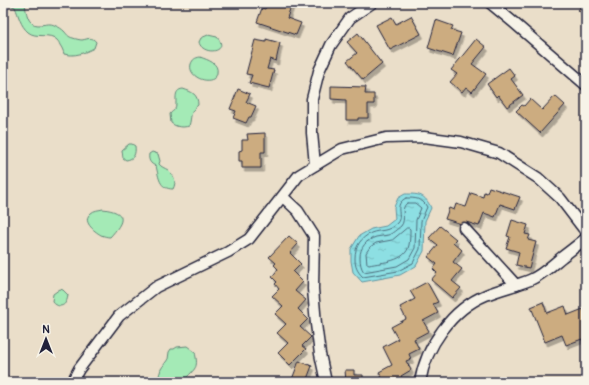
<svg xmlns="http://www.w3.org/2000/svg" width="589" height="385" font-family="Pangolin,sans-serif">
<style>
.green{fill:#a4eab6;stroke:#638678}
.water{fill:url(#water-ripples);stroke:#6293a0}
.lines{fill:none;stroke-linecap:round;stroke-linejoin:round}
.shore{stroke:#4d6e7e;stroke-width:1}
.building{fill:#ccac80;stroke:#22223b;filter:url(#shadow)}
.minor-casing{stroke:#22223b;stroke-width:13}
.minor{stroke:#f7f3e8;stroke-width:10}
</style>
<defs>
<pattern id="water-ripples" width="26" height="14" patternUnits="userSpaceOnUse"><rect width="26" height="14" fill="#8ddfe3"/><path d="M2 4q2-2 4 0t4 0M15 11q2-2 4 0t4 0" fill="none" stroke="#79bfc4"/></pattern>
<filter id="shadow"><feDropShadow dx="2.5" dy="4" stdDeviation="0" flood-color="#0004"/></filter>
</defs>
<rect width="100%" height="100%" fill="#eadec9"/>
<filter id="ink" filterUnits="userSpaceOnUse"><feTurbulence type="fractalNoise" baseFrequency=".025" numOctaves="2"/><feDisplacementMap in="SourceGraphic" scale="8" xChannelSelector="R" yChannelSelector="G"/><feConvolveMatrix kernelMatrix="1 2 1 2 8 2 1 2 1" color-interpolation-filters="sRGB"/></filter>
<g filter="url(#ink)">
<g class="green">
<path d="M3,3H25C26,11 27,25 38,25C45,25 50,22 56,26C59,27 62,29 64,31C67,34 68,37 73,38C76,39 80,40 82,40C88,39 92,36 96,42L94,48C84,53 75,57 64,54C63,50 62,48 60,45C59,43 59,42 57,40C50,32 36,39 28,32C20,25 19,16 15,7Z"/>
<path d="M208,35L217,37C231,53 202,56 199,42L201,38Z"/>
<path d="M200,57C208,60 219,63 217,73C215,87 187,79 191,64C193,59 195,58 200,57Z"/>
<path d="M183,89C192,92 198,94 198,105C189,112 192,117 189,126C182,128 176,127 171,123L170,114C171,112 174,111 175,109C178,102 172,90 183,89Z"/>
<path d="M129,144H132L135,146C136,154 134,159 126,160L123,158L122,150Z"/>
<path d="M152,152L158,154L160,161L159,164C161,167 165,168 168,170C174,175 177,182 173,189C159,189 159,177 156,166C150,164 148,160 149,154Z"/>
<path d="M103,209C127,212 125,221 110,237C107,237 104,236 101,235C94,231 81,221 91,213C94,210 99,210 103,209Z"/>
<path d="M60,289L63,290L68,295C67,306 59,310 52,301L53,294Z"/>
<path d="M187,346L195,352C198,367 197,367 186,378V382H159L158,379L161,369L168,359L169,352L171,349H174L177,347Z"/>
</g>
<path class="water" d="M405,194C419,194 425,194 431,208L425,221L424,251L416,266L400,275L362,282L353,272L351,261V249L359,236L371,229L386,226L395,219L394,207L398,198Z"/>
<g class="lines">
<g class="shore">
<path d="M406,198C415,198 422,198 427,207L421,221L420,249L413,263L398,271L363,277C357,271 355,267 355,258C355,246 361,238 371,233C381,229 387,233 397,223C404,215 392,205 406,198Z"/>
<path d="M407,203H415L421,208L416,220L415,248L409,259L397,266L364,272C361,268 360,263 360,257C360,248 366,240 376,237C380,236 384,236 388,235C392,234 397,229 401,226C407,219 399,209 407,203Z"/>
<path d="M407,228H409L410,229C410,234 410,240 409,245C406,262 382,262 369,265L367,264L366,253L370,247L376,243L392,240Z"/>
</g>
</g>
<g class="building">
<polygon points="267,3 292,3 287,18 301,23 296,35 257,22 262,8 265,9"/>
<polygon points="584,3 586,3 586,17 578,10"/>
<polygon points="411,16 421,34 390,50 376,25 392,17 396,24"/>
<polygon points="436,20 453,26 451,30 461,33 453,56 428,48"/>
<polygon points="358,33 382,64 363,80 347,61 357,53 347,42"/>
<polygon points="266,39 280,43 276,61 270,59 267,69 274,70 269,88 249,83 252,75 246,74 255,40 266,42"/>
<polygon points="476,39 486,47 472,64 486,74 472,92 466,87 462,92 450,82 457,74 451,70"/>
<polygon points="509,68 515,76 511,79 523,95 507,107 498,95 496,97 487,84"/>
<polygon points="331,86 366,87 365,94 374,94 374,104 368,104 368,118 358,118 358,120 346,120 346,100 331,99"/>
<polygon points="238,89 250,94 246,102 256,106 251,117 249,117 246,123 233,118 236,111 230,109"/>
<polygon points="555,96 565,105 540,133 516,111 522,105 524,106 530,99 542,110"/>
<polygon points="265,133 265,152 261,152 261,168 242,168 242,161 239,161 239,151 242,150 242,140 248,140 247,134"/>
<polygon points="489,187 520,197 515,209 500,204 495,217 484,213 479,226 466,222 465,225 445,219 449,208 454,210 456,204 466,207 471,193 483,197 484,192 487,193"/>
<polygon points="512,220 528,225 525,234 530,235 528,240 536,242 529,268 516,265 519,252 506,248 510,237 507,236"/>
<polygon points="440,226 456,239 453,242 462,250 453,262 462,269 452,281 461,288 452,298 431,280 437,273 433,269 437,264 428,257 438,245 429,238"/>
<polygon points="289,236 298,244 290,253 301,264 293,272 303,282 295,291 306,300 298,309 308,319 300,327 311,337 302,346 306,349 290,365 278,353 288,343 277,333 286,324 275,314 283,306 272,296 279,289 275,284 277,282 272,277 278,269 274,265 276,263 269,257"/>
<polygon points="427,282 438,302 433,304 438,313 423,321 429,331 414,339 419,349 409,354 411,359 406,361 411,370 401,376 404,382 384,382 379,372 392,365 383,347 398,339 391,327 406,319 400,307 415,299 410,291"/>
<polygon points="543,302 547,313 565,306 568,315 583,309 585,314 586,314 586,347 582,339 566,345 562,335 545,342 531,307"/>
<polygon points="299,361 312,366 307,379 315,382 291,382"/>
<polygon points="345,370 354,370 354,375 363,375 363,382 346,382"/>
</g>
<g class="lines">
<defs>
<g id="minor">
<polyline points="490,3 513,22 586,85"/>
<polyline points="315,165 312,133 312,99 319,71 331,45 350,18 372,3"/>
<polyline points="283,197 298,211 314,236 313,289 316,324 320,354 326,382"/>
<polyline points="464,228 516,285"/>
<polyline points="72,382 79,369 119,316 156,287 228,252 249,239 299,175 342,149 386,138 424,137 461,142 499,153 538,178 560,198 586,232"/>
<path d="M420,382C426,346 452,309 486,295C500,289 515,286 530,280C542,275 552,265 562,257C570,251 578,245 586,238"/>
</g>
</defs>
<use href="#minor" class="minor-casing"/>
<use href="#minor" class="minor"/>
</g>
</g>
<rect width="589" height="385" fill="none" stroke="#f7f3e8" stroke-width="16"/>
<rect x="8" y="8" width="573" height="369" fill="none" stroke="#22223b" stroke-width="1.5" filter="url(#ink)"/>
<g transform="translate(46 339)" stroke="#f7f3e8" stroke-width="3" paint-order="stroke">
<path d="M0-3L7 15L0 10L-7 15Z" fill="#22223b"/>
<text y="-6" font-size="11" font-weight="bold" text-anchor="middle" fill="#22223b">N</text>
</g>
</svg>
